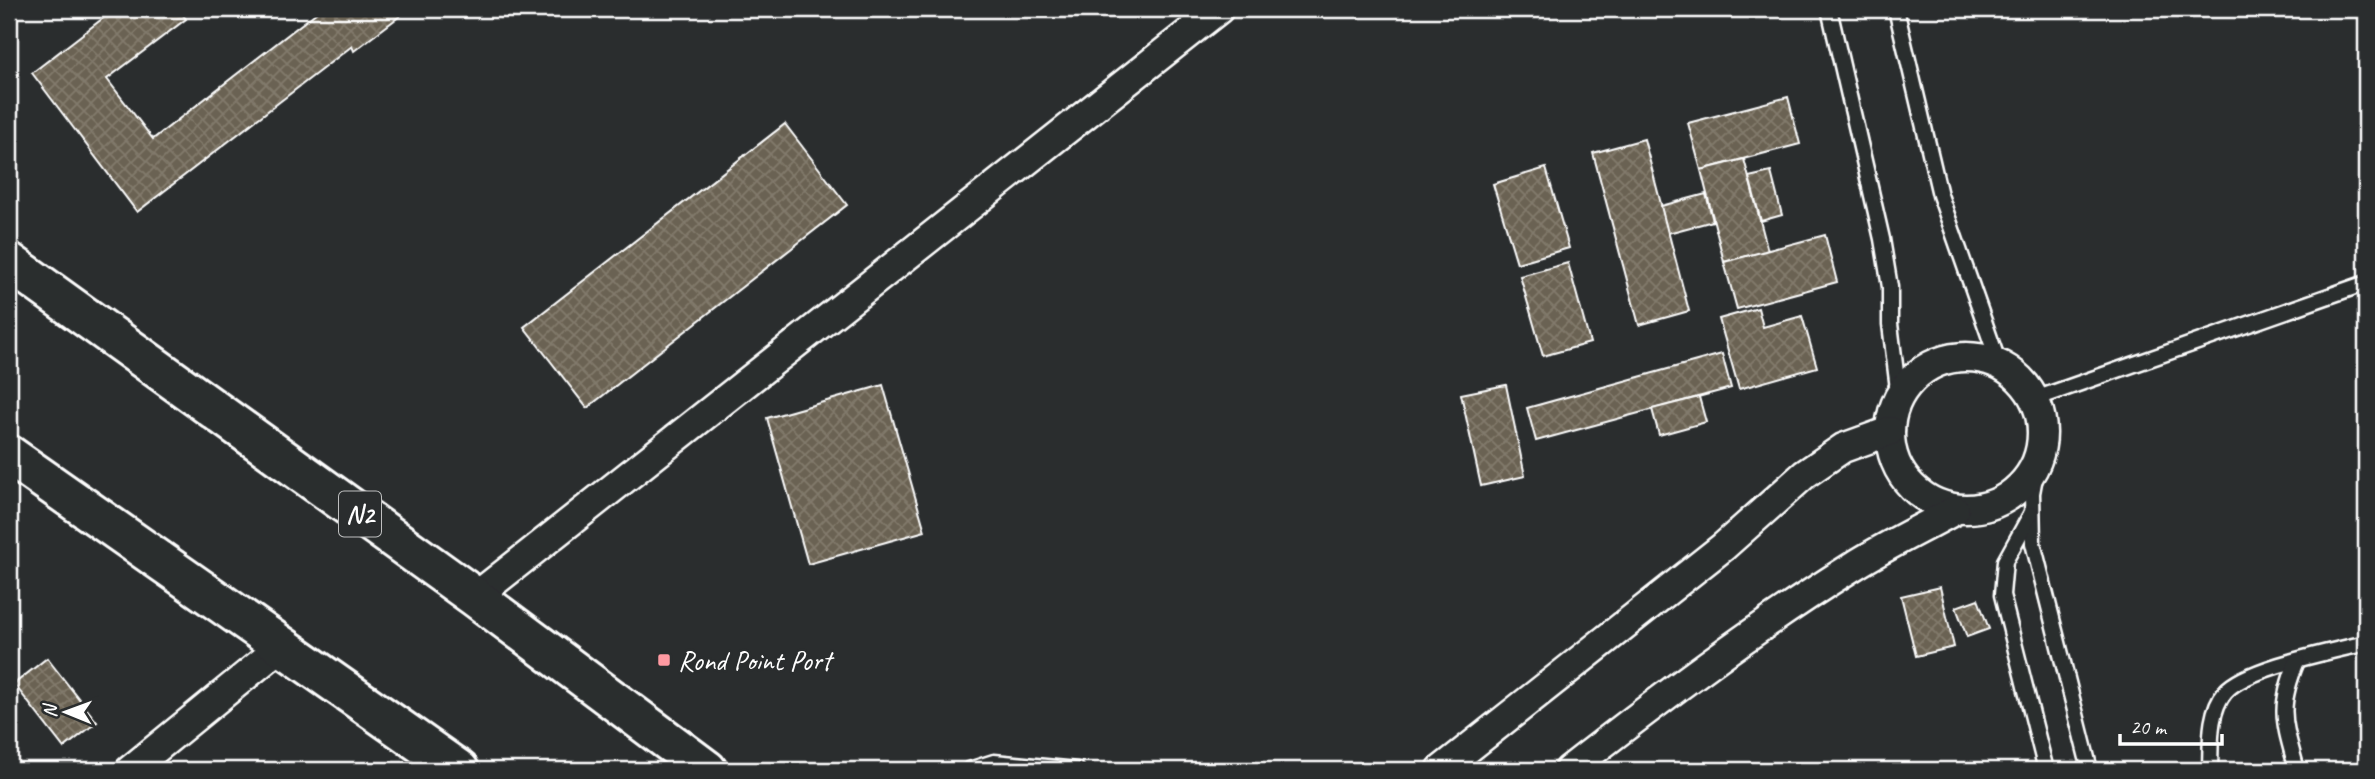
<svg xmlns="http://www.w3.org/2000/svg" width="2375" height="779" font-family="Caveat,sans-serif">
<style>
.building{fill:url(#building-cross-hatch);stroke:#fff;stroke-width:2}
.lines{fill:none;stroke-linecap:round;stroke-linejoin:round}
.lane-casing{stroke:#fff;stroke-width:19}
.street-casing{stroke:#fff;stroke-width:33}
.highway-casing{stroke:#fff;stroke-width:44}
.lane{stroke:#2a2d2e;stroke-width:14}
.street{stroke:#2a2d2e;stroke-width:28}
.highway{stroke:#2a2d2e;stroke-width:38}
.poi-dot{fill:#ff9aa2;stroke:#2a2d2e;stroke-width:2.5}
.labels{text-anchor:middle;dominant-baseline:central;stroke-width:5;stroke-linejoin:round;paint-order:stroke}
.shield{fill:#2a2d2e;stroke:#bfc0c0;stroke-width:2}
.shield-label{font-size:26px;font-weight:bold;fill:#fff}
.poi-label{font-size:28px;fill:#fff;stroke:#2a2d2e;text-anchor:start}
</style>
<defs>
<pattern id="building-cross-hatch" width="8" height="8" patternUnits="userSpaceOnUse" patternTransform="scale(1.75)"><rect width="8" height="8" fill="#6b6252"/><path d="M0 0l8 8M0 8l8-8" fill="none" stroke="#817a6c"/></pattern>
</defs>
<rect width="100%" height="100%" fill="#2a2d2e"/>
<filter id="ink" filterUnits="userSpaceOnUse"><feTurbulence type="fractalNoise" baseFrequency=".0143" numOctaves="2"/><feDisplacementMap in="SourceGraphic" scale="14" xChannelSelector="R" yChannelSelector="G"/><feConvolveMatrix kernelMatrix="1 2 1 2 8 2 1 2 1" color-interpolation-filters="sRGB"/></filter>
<g filter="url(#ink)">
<g class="building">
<polygon points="115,9 178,9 186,19 107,79 153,139 321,9 409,9 354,51 352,46 137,212 32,73"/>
<polygon points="1788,97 1800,144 1701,170 1688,123"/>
<polygon points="785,124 847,205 587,408 524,327"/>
<polygon points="1644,139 1689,311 1639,325 1593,153"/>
<polygon points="1744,159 1768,251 1724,262 1701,170"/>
<polygon points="1546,168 1569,248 1517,263 1493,184"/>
<polygon points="1771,172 1782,215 1761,221 1749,177"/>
<polygon points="1706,194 1713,221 1668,233 1661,206"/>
<polygon points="1825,235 1837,282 1737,309 1724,262"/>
<polygon points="1568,263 1590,343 1543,356 1520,276"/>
<polygon points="1758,308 1763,327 1802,316 1817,367 1739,389 1719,319"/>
<polygon points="1722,354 1731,388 1536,441 1527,408"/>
<polygon points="883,385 925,531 808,564 767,418"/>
<polygon points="1506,385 1525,476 1481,486 1461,394"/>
<polygon points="1699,397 1706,422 1659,435 1652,409"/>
<polygon points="1940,587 1954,647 1916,656 1901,596"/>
<polygon points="1978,599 1989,629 1967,637 1956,607"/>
<polygon points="47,658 97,722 64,748 14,684"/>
</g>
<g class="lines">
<defs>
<g id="lane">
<polyline points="1829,9 1882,239 1890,287 1890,324 1899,397"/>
<polyline points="1896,9 1940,195 1999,364"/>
<polyline points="2035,399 2366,283"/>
<polyline points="2040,450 2032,493 2033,543 2090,770"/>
<polyline points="2031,514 2005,561 2002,595 2046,770"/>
<polyline points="969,770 994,762 1077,770"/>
<path d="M2210,770C2211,746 2208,712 2225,692C2245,668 2334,651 2366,643"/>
<path d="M2297,770C2284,722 2277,709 2297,661"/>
</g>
<g id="street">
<circle cx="1966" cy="433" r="76"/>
<polyline points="475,597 1219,9"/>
<polyline points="130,770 282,646"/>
<polyline points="1441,770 1723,547 1805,474 1843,448 1890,431"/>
<path d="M1569,770C1660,699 1753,629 1852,567C1885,546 1921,529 1955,510"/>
</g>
<g id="highway">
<polyline points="9,262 475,597 707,770"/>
<polyline points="9,455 459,770"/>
</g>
</defs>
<use href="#lane" class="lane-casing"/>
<use href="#street" class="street-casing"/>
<use href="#highway" class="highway-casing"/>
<use href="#lane" class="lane"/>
<use href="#street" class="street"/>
<use href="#highway" class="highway"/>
</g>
</g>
<rect class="poi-dot" x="657" y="653" width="14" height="14" rx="3.5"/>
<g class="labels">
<rect class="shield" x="339" y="491.5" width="42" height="45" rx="5"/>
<g class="shield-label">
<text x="360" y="514">N2</text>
</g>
<g class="poi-label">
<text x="678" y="660">Rond Point Port</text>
</g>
</g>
<rect width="2375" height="779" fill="none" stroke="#2a2d2e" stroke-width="35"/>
<rect x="18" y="18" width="2340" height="744" fill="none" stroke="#fff" stroke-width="2.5" filter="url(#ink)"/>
<g transform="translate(66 712) rotate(271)" stroke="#2a2d2e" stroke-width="5" paint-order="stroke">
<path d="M0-5L12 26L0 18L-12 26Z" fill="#ffffff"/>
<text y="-10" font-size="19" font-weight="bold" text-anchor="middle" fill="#ffffff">N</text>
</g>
<path d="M2120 734v10h102v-10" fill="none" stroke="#ffffff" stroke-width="3.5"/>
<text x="2130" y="734" font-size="21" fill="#ffffff" stroke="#2a2d2e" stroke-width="5" paint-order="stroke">20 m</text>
</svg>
